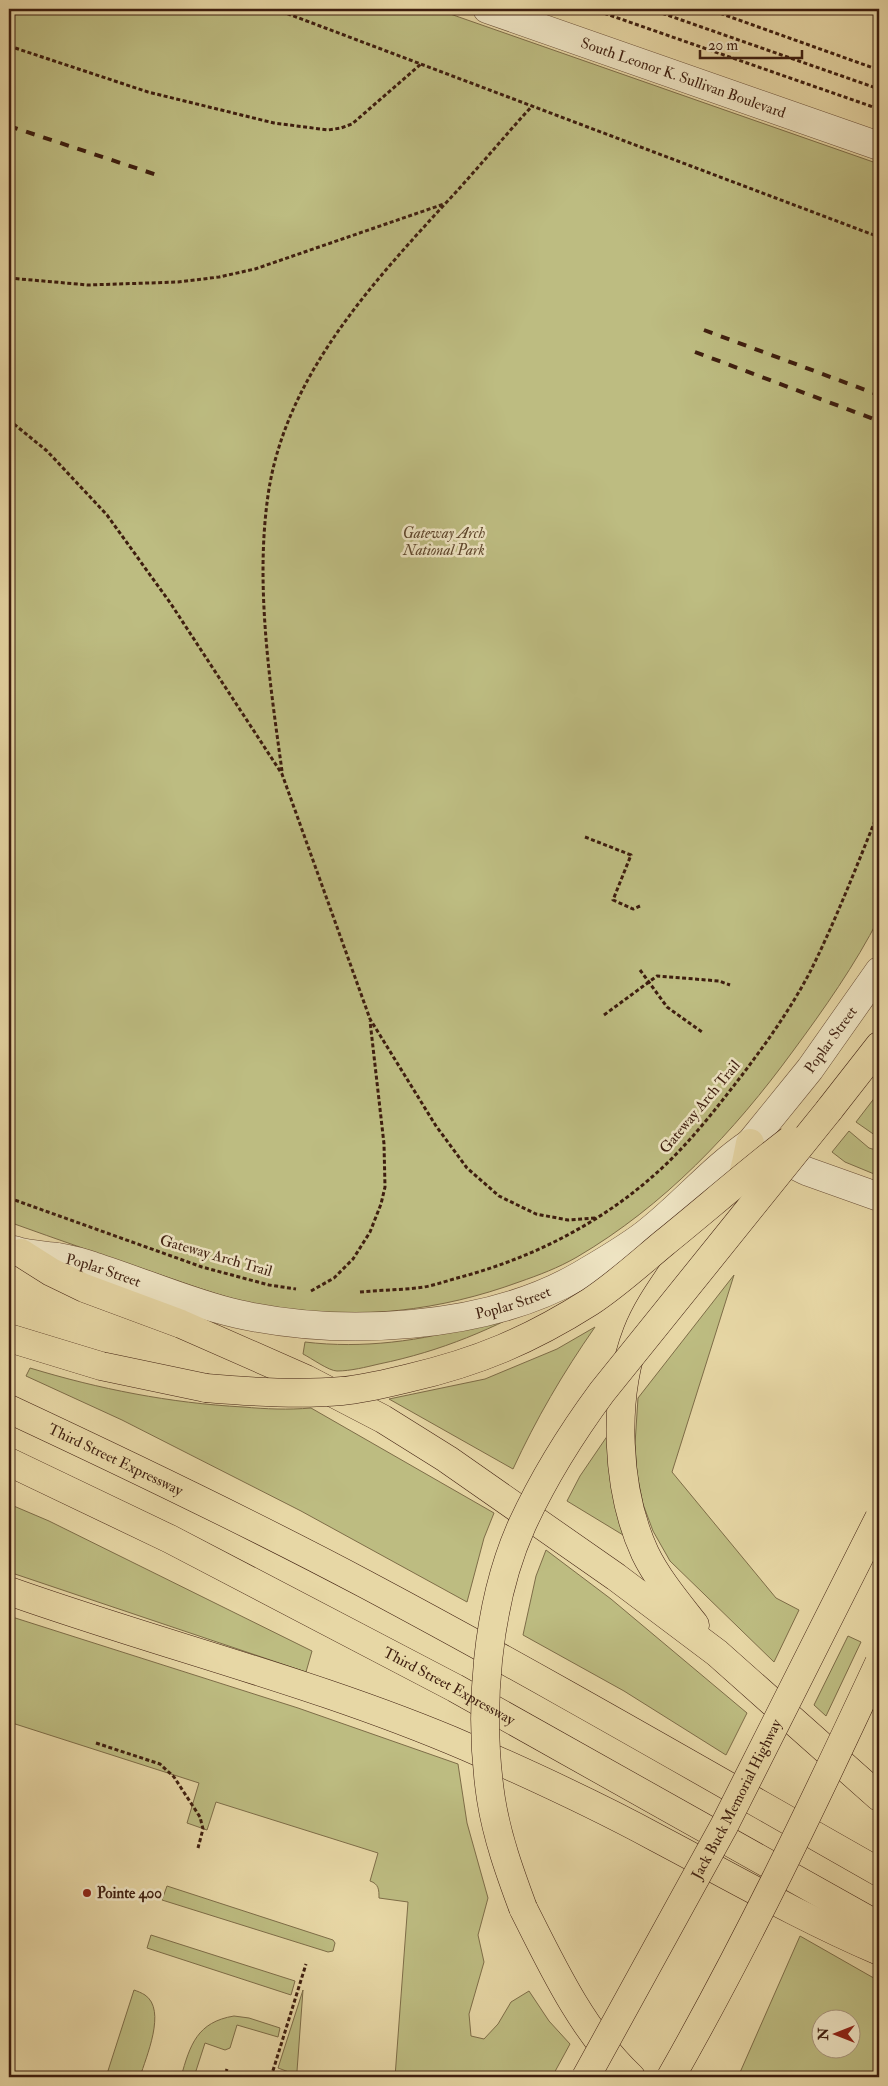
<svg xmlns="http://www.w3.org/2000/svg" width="888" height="2086" font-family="'IM FELL Double Pica',serif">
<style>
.green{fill:#bdbc81;stroke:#7e6d48;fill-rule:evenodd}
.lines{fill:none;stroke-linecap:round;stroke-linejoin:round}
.minor-casing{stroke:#684c34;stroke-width:29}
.tertiary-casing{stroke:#684c34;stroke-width:29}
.motorway-casing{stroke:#3e1e0f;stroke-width:29}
.path{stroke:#3e1e0f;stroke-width:3;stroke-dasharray:4 2.5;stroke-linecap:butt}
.minor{stroke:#efe5c4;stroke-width:28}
.tertiary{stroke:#efe5c4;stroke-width:28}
.motorway{stroke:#e7d7a5;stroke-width:28}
.rail{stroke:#3e1e0f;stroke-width:4;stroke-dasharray:9 9;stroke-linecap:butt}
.motorway-bridge-casing{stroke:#3e1e0f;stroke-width:29;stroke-linecap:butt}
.motorway-bridge{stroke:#e7d7a5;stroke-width:28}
.poi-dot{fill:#8f2418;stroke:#efe5c4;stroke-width:2}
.labels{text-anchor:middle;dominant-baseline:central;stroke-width:5;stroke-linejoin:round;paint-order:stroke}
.street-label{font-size:15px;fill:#3e1e0f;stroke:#efe5c4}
.park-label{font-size:15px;font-style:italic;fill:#5e462c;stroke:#efe5c4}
.poi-label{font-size:15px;font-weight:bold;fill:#3e1e0f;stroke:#efe5c4;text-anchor:start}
</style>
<rect width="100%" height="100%" fill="#e7d7a5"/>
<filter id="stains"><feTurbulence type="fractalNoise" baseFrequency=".004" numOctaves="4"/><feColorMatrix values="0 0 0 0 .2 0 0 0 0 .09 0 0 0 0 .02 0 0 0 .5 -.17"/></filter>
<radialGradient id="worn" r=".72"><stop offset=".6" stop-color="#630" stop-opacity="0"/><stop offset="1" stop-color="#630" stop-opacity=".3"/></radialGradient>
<g class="green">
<path d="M9,9H436L879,164V918C855,965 824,1009 793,1051C734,1132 664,1206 577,1257C558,1268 539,1275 519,1282C440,1311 358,1320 275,1308C235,1302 197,1287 158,1274C108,1257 59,1240 9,1222Z"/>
<polygon points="879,1092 879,1138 856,1122"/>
<polygon points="849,1131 869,1148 879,1151 879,1176 845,1162 832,1152"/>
<polygon points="734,1275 672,1472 776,1598 799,1610 774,1662 670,1561 653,1531 643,1504 637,1474 635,1444 638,1398"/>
<path d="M549,1298C493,1329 442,1351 379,1364C366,1367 351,1371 337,1371C329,1371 311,1358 303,1354L305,1342C362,1349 422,1341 477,1325C501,1317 525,1307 549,1298Z"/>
<path d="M595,1327C563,1373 536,1419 513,1469L389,1399L485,1379L557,1349Z"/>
<path d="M30,1368C99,1389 170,1403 243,1407C266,1409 288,1410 311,1408L494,1513L484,1538L467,1602L301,1511L122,1420L26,1376Z"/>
<polygon points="610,1432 628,1538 567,1501 580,1476"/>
<polygon points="9,1504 49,1521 312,1651 306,1672 9,1572"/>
<polygon points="546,1550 611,1599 747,1713 726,1755 624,1691 523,1635 536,1576"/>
<path d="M9,1616L298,1708L458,1764L467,1823L488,1898L478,1935L484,1962L469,2014L471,2036L484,2039L498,2024L511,2002L529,1991L549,2021L570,2044L552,2077H395L408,1902L379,1898C379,1890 379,1884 370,1881L378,1853L216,1802L207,1830L187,1823L199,1783L9,1722Z"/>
<polygon points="848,1636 861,1642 826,1716 814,1705"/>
<polygon points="167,1886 333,1940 335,1943 333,1951 328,1952 162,1900"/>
<polygon points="151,1935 295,1981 291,1995 147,1948"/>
<path d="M800,1936L879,1981V2077H738ZM820,2018H850V2048H820Z"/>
<path d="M134,1990C137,1991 142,1993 145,1995C167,2010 146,2057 140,2077H106Z"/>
<polygon points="303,1990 297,2071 297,2075 278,2068"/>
<path d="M234,2016L249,2018L280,2028L278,2037L237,2025L230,2048L225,2050L205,2043L194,2077H181C190,2045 197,2022 234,2016Z"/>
</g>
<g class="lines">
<defs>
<polyline id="minor" points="879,971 810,1069 750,1143 806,1171 879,1197"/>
<g id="tertiary">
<path id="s1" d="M487,9L879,146"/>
<path id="s2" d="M14,1250C28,1255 43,1255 58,1257C69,1259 82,1262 93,1266C141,1281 189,1303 238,1314C342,1337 485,1330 579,1276C601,1263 631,1246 650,1230C685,1202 713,1168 750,1143"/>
</g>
<g id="motorway">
<polyline points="829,1110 879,1046"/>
<polyline points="21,1253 51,1272 84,1288 181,1324 306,1379 383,1419 447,1459 616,1577 717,1653 879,1797"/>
<polyline points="9,1338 101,1366 206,1388"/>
<path id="s3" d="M9,1409C129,1465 248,1522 365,1584C538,1676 708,1775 879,1872"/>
<path id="s4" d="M9,1462L170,1539L455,1688L879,1926"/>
<path d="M9,1591C161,1645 318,1683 467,1747C531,1775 594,1804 655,1837C729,1876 802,1918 879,1951"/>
<path d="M695,1625C677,1602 657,1578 645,1553C616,1490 612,1398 637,1333C645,1312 658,1293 671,1274C691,1244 721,1219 738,1187C745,1173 747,1158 750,1143"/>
<path d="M523,1908C552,1966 583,2032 631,2077"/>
</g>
</defs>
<use href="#minor" class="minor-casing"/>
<use href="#tertiary" class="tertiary-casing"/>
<use href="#motorway" class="motorway-casing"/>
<g class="path">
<polyline points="275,9 879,237"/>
<polyline points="592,9 879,109"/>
<polyline points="650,9 879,89"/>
<polyline points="708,9 879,70"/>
<polyline points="9,46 148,92 274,123 328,130 341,128 352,124 421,64"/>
<polyline points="9,278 88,285 178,282 219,277 255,269 444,204"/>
<polyline points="9,420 47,451 107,515 171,604 282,774 370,1019 436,1126 467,1168 499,1196 536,1214 568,1220 596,1218"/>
<path d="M282,771C270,684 256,590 267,503C281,383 366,290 444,205C474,173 502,139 532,106"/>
<polyline points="585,837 631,855 613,900 633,909 640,906"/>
<polyline points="640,970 667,1007 702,1032"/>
<polyline points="604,1015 657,976 719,981 730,985"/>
<polyline points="9,1198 202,1267 269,1285 296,1289"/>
<polyline points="311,1291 334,1278 353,1259 370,1232 381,1204 385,1187 384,1144 370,1021"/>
<path d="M360,1292C381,1290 403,1290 424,1287C436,1285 449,1280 461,1277C535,1257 605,1221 662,1168C691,1141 715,1110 739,1079C765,1045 790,1010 810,972C836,920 857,865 879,811"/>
<polyline points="96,1743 160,1764 174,1777 200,1817 203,1829 198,1848"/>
<polyline points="224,2077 227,2069"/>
<polyline points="271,2077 306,1964"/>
</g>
<use href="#minor" class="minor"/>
<use href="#tertiary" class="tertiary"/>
<use href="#motorway" class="motorway"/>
<g class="rail">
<polyline points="9,126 160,176"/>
<polyline points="704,330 879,395"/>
<polyline points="695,352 879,421"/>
</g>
<defs>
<g id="motorway-bridge">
<path d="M206,1388C251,1392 297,1395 342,1391C365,1389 388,1383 409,1378C478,1362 530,1340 590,1302C616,1285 640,1263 664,1243C706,1209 747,1173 790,1140"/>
<path d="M523,1908C510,1873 497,1837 491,1799C478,1713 486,1605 522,1525C544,1477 571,1434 602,1392L829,1110"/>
<path id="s5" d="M586,2077L724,1826L879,1518"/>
<path d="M671,2077C747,1943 814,1803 879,1663"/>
</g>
</defs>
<use href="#motorway-bridge" class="motorway-bridge-casing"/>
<use href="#motorway-bridge" class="motorway-bridge"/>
</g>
<circle class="poi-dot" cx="87" cy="1893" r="5"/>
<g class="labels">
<g class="street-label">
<text stroke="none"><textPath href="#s1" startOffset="208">South Leonor K. Sullivan Boulevard</textPath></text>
<text transform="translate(831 1040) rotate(-54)">Poplar Street</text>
<text transform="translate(700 1107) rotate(-50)">Gateway Arch Trail</text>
<text transform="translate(216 1256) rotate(16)">Gateway Arch Trail</text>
<text stroke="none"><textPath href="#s2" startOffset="92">Poplar Street</textPath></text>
<text stroke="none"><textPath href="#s2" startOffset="512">Poplar Street</textPath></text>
<text stroke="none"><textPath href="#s3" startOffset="118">Third Street Expressway</textPath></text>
<text stroke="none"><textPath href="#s4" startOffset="494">Third Street Expressway</textPath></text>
<text stroke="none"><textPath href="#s5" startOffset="316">Jack Buck Memorial Highway</textPath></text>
</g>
<g class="park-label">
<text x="444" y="533">Gateway Arch<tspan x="444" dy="17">National Park</tspan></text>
</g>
<g class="poi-label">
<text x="97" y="1893">Pointe 400</text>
</g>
</g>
<rect width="888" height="2086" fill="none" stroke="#e7d7a5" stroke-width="30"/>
<rect x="10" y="10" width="868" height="2066" fill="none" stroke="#3e1e0f" stroke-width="2.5"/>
<rect x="15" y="15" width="858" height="2056" fill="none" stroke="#3e1e0f"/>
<g transform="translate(836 2034) rotate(270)"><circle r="24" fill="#efe5c4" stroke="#a8957c"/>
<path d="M0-4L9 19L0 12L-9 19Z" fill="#8f2418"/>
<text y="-8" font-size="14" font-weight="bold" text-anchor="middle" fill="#3e1e0f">N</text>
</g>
<path d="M700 50v8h102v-8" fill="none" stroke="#3e1e0f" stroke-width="2.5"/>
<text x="708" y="50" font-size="15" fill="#3e1e0f" stroke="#efe5c4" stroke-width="4" paint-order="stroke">20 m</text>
<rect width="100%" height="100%" filter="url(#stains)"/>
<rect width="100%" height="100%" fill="url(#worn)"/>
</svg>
